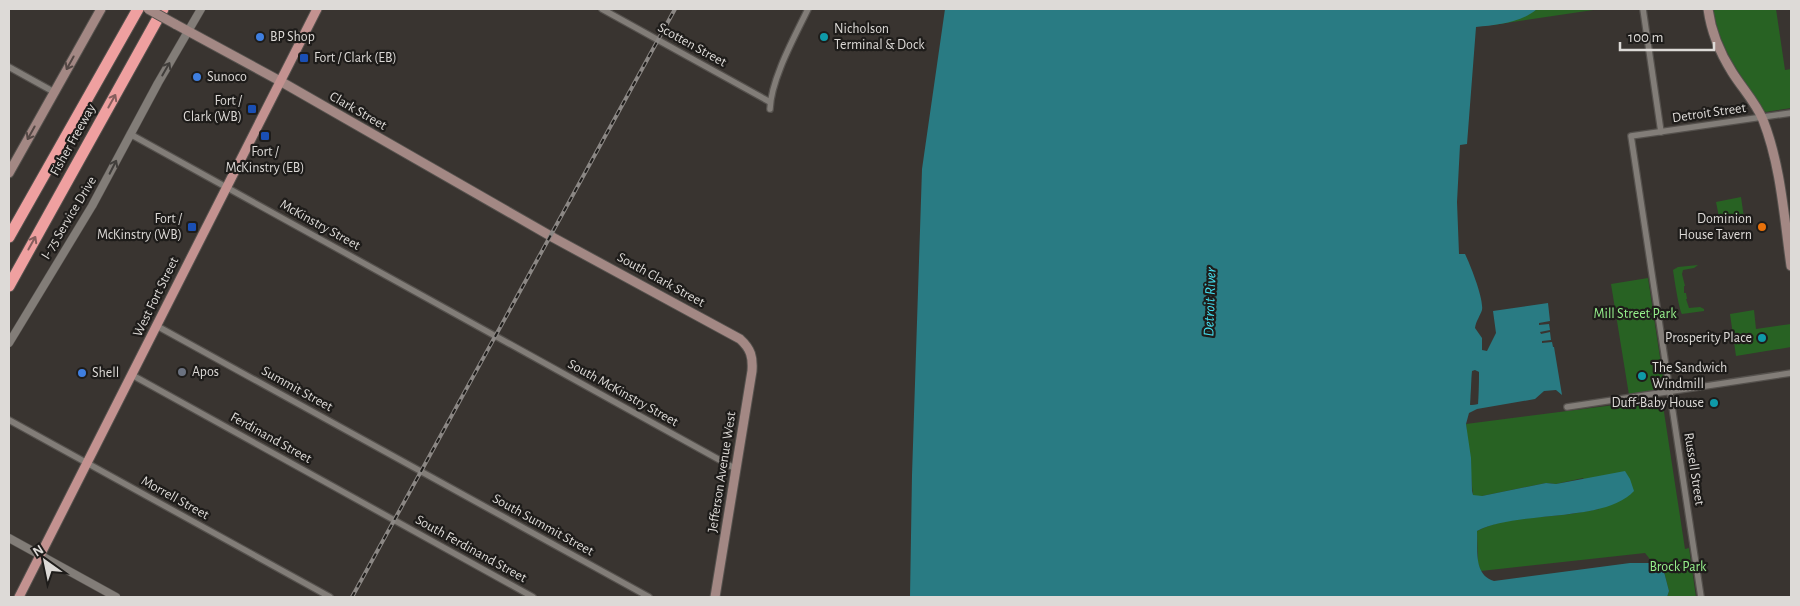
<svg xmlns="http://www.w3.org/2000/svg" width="1800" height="606" font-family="'Alegreya Sans',sans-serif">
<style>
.green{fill:#286223}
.water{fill:#297b83;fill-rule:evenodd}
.pier{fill:#393430}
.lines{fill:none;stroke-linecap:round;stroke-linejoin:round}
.minor-casing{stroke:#55514d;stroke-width:8}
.tertiary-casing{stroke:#55514d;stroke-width:9}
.secondary-casing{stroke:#55514d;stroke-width:11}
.primary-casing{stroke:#55514d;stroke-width:11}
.motorway-casing{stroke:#55514d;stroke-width:13}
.minor{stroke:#827d78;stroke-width:5.5}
.tertiary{stroke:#827d78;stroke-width:8}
.secondary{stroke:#a38884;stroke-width:9}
.primary{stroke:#c39290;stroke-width:9}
.motorway{stroke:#efa0a0;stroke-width:11}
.rail-casing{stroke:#8b8784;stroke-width:4}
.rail{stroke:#1e1c1a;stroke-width:2;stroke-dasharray:5.5;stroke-linecap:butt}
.secondary-bridge-casing{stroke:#55514d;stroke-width:11;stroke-linecap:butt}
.secondary-bridge{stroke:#a38884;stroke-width:9}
.oneway{stroke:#534744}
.oneway2{stroke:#413e3b}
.oneway3{stroke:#865e5d}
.shop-dot{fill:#3f7fe0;stroke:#1e1c1a;stroke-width:2}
.culture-dot{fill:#0f9aa8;stroke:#1e1c1a;stroke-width:2}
.transit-dot{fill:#1a4fb4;stroke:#1e1c1a;stroke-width:2}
.food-dot{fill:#e8710a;stroke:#1e1c1a;stroke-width:2}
.worship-dot{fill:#6b7280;stroke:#1e1c1a;stroke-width:2}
.labels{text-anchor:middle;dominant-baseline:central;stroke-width:4.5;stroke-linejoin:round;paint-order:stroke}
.poi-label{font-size:14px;fill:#dddad7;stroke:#1e1c1a;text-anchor:start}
.street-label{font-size:14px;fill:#dddad7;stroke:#1e1c1a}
.park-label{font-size:14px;fill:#96f08c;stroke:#1e1c1a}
.water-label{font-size:15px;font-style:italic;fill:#45e1f2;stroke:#1e1c1a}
</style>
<rect width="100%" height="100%" fill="#393430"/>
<g class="green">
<polygon points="1479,9 1600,9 1493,25"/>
<path d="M1713,9H1776L1785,70L1791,69V108L1766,112L1762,110C1742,74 1720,52 1713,9Z"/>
<polygon points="1741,197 1744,218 1720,222 1716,202"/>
<path d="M1698,265L1694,268L1683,270L1682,274L1685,286H1684V293H1686L1687,299H1686L1689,308L1700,307L1704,309V311L1682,314C1679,310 1674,277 1673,270L1678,267Z"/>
<polygon points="1648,278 1664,384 1660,390 1629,395 1611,284"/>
<polygon points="1754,310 1756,329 1791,324 1791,347 1736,356 1730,314"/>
<path d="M1662,399L1685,549L1689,548L1696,597H1667L1669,591L1663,568L1653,563L1645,553L1481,571L1478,563L1477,531C1503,518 1532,518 1561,515C1573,514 1586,511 1599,509L1583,478L1556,484L1546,483L1482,496H1473L1466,424Z"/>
</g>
<path class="water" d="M945,9H1537C1521,23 1497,25 1476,27L1467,144L1460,145L1457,202L1459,254H1465C1470,264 1484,299 1482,310C1480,316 1476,321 1475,328L1482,338V350L1487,351L1496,333L1493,311L1548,303L1550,321L1539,323V325L1549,324L1550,330L1540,332L1541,334L1550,332L1551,340L1542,341V343L1552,342L1553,347H1554L1562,395L1556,390L1544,391L1535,399L1477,409L1469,413L1466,424L1471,458L1472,491L1473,495L1482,496L1546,483L1556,484L1625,471L1630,479L1634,491C1605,523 1518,510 1477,531C1478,549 1473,575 1494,581L1630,563H1653L1663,568L1669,591L1667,597H910L912,475L922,169ZM1472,371L1479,372L1478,404L1471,405Z"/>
<polygon class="pier" points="1475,370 1479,372 1478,404 1470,405 1472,371"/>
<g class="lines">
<defs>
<g id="minor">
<polyline points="602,9 770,102"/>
<polyline points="1643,9 1661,132"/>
<polyline points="9,67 54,92"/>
<path d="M770,109C771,79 795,36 808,9"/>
<polyline points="130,134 736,469"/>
<polyline points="157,326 649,597"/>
<polyline points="132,375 533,597"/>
<polyline points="1567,407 1791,373"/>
<polyline points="9,420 330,597"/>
<polyline points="1701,597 1631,136 1791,113"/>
</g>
<g id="tertiary">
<polyline points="9,343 92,206 158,83 201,9"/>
<polyline points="9,538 116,597"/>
</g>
<g id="secondary">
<path d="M1708,9C1711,31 1720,53 1732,72C1742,88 1756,103 1763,120C1781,166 1784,217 1791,266"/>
<path d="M175,24L280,81L554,238L740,339C751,349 753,357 752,371L715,597"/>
<polyline points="9,173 101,9"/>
</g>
<polyline id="primary" points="19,597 317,9"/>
<g id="motorway">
<polyline points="9,237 138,9"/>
<polyline points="9,286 163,9"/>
</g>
</defs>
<use href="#minor" class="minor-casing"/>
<use href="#tertiary" class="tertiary-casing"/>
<use href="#secondary" class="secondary-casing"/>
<use href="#primary" class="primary-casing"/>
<use href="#motorway" class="motorway-casing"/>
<use href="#minor" class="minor"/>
<use href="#tertiary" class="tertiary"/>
<use href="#secondary" class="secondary"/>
<use href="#primary" class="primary"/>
<use href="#motorway" class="motorway"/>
<defs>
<polyline id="rail" points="352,597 675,9"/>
</defs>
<use href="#rail" class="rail-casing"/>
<use href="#rail" class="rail"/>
<defs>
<polyline id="secondary-bridge" points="148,9 175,24"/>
</defs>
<use href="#secondary-bridge" class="secondary-bridge-casing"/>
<use href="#secondary-bridge" class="secondary-bridge"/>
</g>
<defs><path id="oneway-shaft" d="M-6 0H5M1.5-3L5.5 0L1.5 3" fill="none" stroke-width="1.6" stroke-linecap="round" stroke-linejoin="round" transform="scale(1.25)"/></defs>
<g class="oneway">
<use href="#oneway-shaft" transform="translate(70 63) rotate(119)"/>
<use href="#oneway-shaft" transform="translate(31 133) rotate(119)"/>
</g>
<g class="oneway2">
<use href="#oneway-shaft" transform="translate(166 69) rotate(-60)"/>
<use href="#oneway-shaft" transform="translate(113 167) rotate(-63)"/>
</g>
<g class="oneway3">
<use href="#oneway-shaft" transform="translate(112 101) rotate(-61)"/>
<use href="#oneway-shaft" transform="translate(32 243) rotate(-61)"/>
</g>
<g class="shop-dot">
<circle cx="260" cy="37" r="5"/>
<circle cx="197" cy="77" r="5"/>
<circle cx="82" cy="373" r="5"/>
</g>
<g class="culture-dot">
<circle cx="824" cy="37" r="5"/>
<circle cx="1762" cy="338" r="5"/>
<circle cx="1642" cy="376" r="5"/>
<circle cx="1714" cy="403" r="5"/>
</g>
<g class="transit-dot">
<rect x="299" y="53" width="10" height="10" rx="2.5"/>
<rect x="247" y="104" width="10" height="10" rx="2.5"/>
<rect x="260" y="131" width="10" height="10" rx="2.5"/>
<rect x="187" y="222" width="10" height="10" rx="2.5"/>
</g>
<circle class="food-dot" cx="1762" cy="227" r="5"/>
<circle class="worship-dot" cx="182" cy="372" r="5"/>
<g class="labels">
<g class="poi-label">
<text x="834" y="29">Nicholson<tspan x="834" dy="16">Terminal &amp; Dock</tspan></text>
<text x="270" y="37">BP Shop</text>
<text x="314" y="58">Fort / Clark (EB)</text>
<text x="207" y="77">Sunoco</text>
<text x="242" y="101" text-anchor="end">Fort /<tspan x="242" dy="16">Clark (WB)</tspan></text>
<text x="265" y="152" text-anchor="middle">Fort /<tspan x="265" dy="16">McKinstry (EB)</tspan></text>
<text x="182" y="219" text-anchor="end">Fort /<tspan x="182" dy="16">McKinstry (WB)</tspan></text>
<text x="1752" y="219" text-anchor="end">Dominion<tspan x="1752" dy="16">House Tavern</tspan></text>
<text x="1752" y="338" text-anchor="end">Prosperity Place</text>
<text x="1652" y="368">The Sandwich<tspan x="1652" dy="16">Windmill</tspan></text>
<text x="192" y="372">Apos</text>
<text x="92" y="373">Shell</text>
<text x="1704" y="403" text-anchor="end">Duff-Baby House</text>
</g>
<g class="street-label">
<text transform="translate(692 45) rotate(29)">Scotten Street</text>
<text transform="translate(358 111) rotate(30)">Clark Street</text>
<text transform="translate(1709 113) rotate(-8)">Detroit Street</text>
<text transform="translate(73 140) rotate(-61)">Fisher Freeway</text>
<text transform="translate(69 218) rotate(-59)">I- 75 Service Drive</text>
<text transform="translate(320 225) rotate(29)">McKinstry Street</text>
<text transform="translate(661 280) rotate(29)">South Clark Street</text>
<text transform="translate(156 297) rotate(-64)">West Fort Street</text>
<text transform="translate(297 389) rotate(29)">Summit Street</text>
<text transform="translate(623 393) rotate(29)">South McKinstry Street</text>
<text transform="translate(271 438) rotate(29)">Ferdinand Street</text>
<text transform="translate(1694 469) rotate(81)">Russell Street</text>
<text transform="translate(722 472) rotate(-81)">Jefferson Avenue West</text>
<text transform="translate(175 498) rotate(29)">Morrell Street</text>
<text transform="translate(543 525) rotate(29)">South Summit Street</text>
<text transform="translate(471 549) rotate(29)">South Ferdinand Street</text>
</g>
<g class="park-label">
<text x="1635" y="314">Mill Street Park</text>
<text x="1678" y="567">Brock Park</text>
</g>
<g class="water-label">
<text transform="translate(1210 302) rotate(-88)">Detroit River</text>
</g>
</g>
<rect width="1800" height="606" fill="none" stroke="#dddad7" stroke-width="20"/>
<g transform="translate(45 561) rotate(327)" stroke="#1e1c1a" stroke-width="4" paint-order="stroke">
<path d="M0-4L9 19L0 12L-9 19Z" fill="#dddad7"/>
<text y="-8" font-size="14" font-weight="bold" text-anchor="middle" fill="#dddad7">N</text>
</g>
<path d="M1620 42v8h94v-8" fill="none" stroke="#dddad7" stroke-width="2.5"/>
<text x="1628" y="42" font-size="15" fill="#dddad7" stroke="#1e1c1a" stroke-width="4" paint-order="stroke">100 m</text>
</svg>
